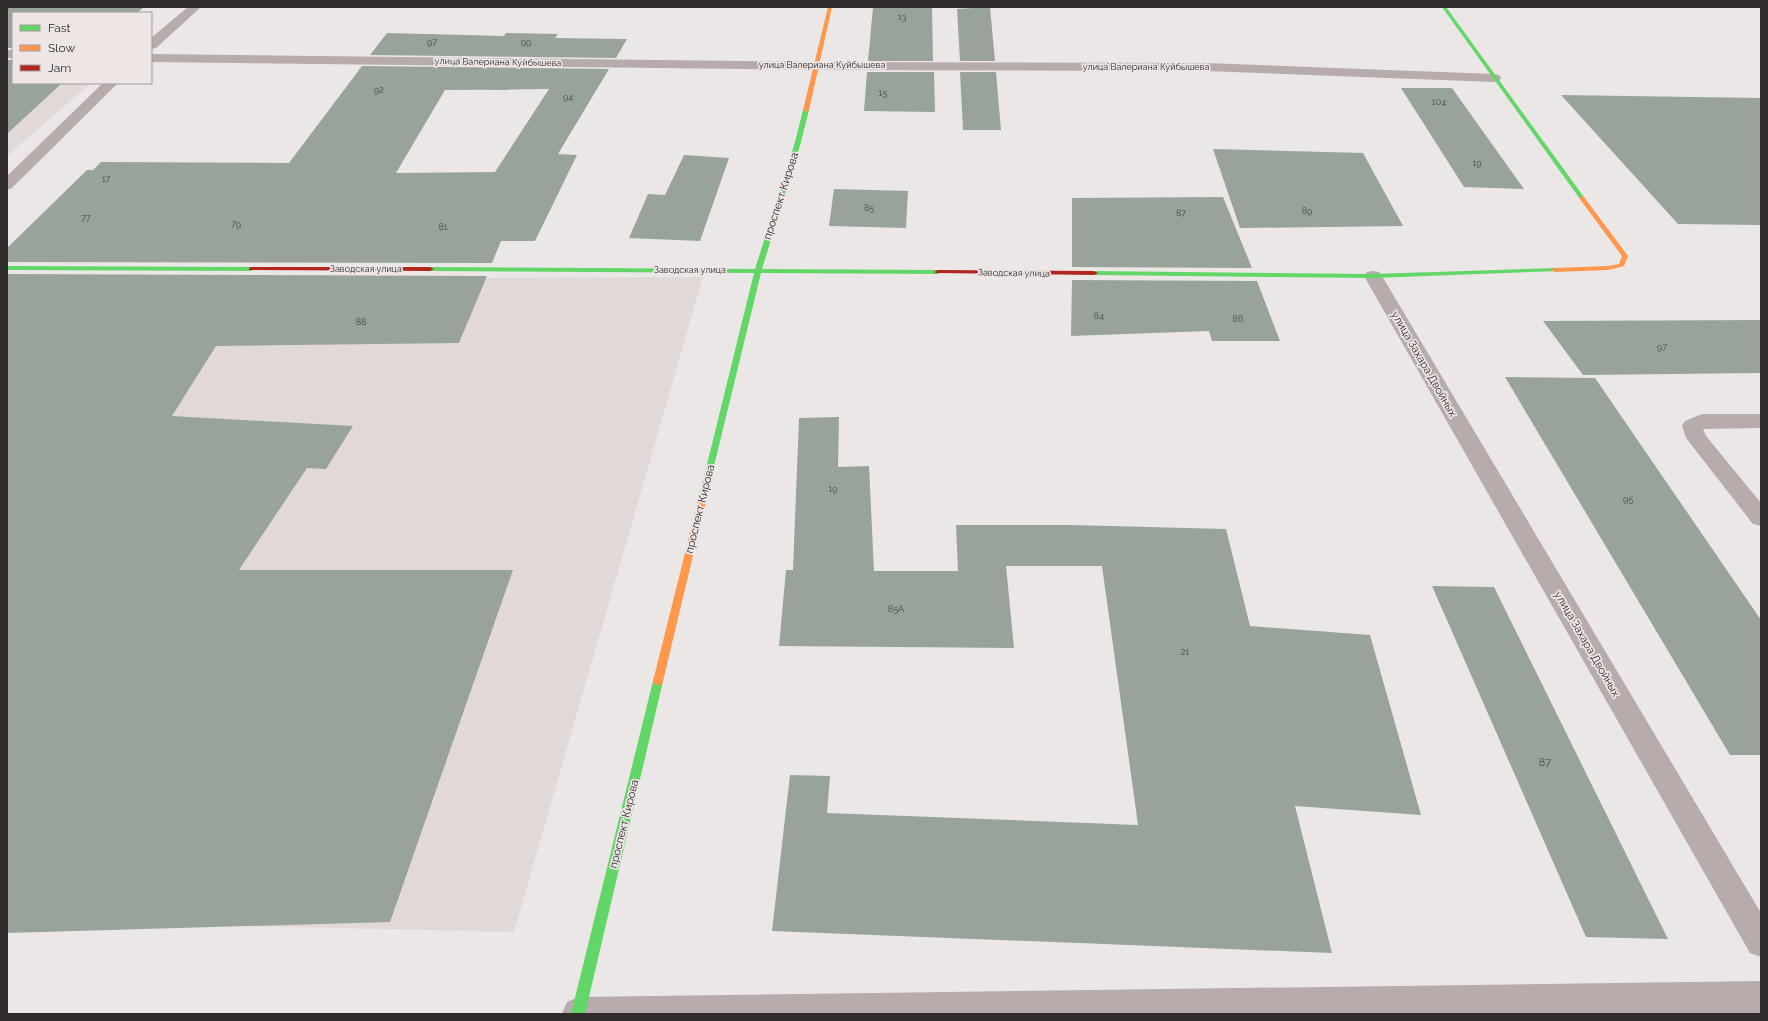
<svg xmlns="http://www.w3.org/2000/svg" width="1768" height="1021" font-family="Raleway,sans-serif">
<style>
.built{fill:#e3d8d8}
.building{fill:#98a49a;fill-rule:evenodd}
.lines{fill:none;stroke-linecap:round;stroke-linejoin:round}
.lane{fill:#b8abac;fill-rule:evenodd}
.street{fill:#b8abac;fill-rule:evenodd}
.fast{fill:#63d668;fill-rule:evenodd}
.slow{fill:#ff974d;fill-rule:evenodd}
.jam{fill:#b3261e;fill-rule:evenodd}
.labels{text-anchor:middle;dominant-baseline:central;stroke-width:3.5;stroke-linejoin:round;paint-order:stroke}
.number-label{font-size:9px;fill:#494947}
.far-street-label{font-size:9px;fill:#2f2b2b;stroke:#eee5e5}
.street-label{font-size:11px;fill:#2f2b2b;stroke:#eee5e5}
.near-number-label{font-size:11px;fill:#494947}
</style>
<rect width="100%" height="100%" fill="#ece7e7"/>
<g class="built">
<polygon points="7,60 13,60 13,83 91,83 7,156"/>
<polygon points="703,277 514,932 7,921 7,280"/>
</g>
<g class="building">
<polygon points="7,7 144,7 137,13 13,13 13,48 7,48"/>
<polygon points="873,7 932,7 933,61 868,61"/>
<polygon points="990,7 995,61 960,61 957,9"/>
<polygon points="387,33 504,36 506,33 558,34 555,38 627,39 616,58 370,55"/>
<polygon points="7,60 13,60 13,83 62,83 7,134"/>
<path d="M362,66L609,69L558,154L577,155L535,241H501L492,263L7,262V248L87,170H93L101,162L289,163ZM549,89L495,172L396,173L445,90Z"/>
<polygon points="867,72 934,72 935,112 864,111"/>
<polygon points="960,72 996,72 1001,130 963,130"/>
<polygon points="1401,88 1452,88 1524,189 1464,187"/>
<polygon points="1561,95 1761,98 1761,225 1678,224"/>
<polygon points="1213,149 1363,153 1403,226 1240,228"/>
<polygon points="684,155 729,158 700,241 629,238 648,194 665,195"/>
<polygon points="834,189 908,191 906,228 829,226"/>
<polygon points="1223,197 1252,268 1072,267 1072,198"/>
<polygon points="7,274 487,276 459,343 216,346 172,416 353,426 326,469 307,468 239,570 513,570 390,922 7,933"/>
<polygon points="1072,280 1257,281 1280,341 1212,341 1209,331 1071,336"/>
<polygon points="1761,320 1761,373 1583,375 1543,321"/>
<polygon points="1505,377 1595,378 1761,620 1761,755 1730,755"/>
<polygon points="839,417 838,467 869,466 874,571 958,571 956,525 1071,525 1226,529 1250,626 1370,635 1421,815 1295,806 1332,953 772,931 790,775 830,776 827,813 1138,825 1102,566 1006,566 1014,648 779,646 786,570 793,570 799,418"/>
<polygon points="1432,586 1494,587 1668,939 1586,937"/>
</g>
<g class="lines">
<polygon class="lane" points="1702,414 1761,414 1761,428 1703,429 1706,436 1761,503 1761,526 1753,524 1686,438 1682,426 1685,421"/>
<g class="street">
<polygon points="188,7 201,7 156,48 151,49 151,38"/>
<rect x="7" y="50" width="6" height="8"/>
<polygon points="151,54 817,62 1207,63 1494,74 1499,75 1501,78 1499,81 1494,82 1207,71 817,70 151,62"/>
<polygon points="103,83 118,83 12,188 7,190 7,176"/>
<polygon points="1373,271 1379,272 1382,276 1761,913 1761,957 1750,953 1364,276 1367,272"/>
<polygon points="1761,981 1761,1013 562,1013 567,1002 578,997"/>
</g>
<g class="fast">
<polygon points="1442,7 1446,7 1584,197 1584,199 1580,199"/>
<polygon points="806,108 809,110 801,142 762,269 938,270 942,272 938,274 761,273 705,503 699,503 698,501 754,273 430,271 426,269 430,267 755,269 795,142 803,110"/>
<polygon points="7,266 251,267 255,269 251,271 7,270"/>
<polygon points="1555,268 1559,270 1557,271 1373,278 1094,275 1090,273 1094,271 1373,274"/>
<polygon points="658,677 662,678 663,681 585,1014 571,1014 653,681 654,678"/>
</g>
<g class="slow">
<polygon points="828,7 832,7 809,110 806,112 803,110"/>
<polygon points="1582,196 1584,197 1628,256 1624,266 1608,270 1555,272 1551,270 1555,268 1608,266 1619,264 1622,256 1579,198"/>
<polygon points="702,498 706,501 663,681 662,684 658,685 654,684 653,681 698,501"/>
</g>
<g class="jam">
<polygon points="251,267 430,267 434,269 430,271 249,270 249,268"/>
<polygon points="938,270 1094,271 1098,273 1094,275 936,273 934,272"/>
</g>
</g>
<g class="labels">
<g class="number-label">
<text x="902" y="17">13</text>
<text x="432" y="42">97</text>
<text x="526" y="42">99</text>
<text x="379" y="90">92</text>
<text x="883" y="93">15</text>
<text x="568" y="97">94</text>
<text x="1439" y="102">104</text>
<text x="1477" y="163">19</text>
<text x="106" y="179">17</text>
<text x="869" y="208">85</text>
<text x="1307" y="211">89</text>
<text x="1181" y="213">87</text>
<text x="86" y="218">77</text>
<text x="236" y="224">79</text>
<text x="443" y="227">81</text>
<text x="1099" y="316">84</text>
<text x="1238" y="319">86</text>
<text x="361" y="322">88</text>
<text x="1662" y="347">97</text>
<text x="833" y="489">19</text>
<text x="1628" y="499">95</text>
<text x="896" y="609">85А</text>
<text x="1185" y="652">21</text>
</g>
<g class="far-street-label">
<text transform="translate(498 62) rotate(1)">улица Валериана Куйбышева</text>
<text x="822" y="65">улица Валериана Куйбышева</text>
<text x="1146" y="67">улица Валериана Куйбышева</text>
<text x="366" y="269">Заводская улица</text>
<text x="690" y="270">Заводская улица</text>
<text transform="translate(1014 273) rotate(1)">Заводская улица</text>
</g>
<g class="street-label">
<text transform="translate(781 196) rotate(-72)">проспект Кирова</text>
<text transform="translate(1424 364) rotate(60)">улица Захара Двойных</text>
<text transform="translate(700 509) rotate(-76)">проспект Кирова</text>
<text transform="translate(1587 644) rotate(60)">улица Захара Двойных</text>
<text transform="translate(624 824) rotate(-76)">проспект Кирова</text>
</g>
<g class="near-number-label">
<text x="1545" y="762">87</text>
</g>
</g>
<rect width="1768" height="1021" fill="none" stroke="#2f2b2b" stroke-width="16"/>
<rect x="12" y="12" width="140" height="72" fill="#eee5e5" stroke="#a29b9b"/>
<rect x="20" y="25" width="20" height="6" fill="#63d668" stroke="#a29b9b"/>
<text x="48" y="32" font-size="12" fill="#2f2b2b">Fast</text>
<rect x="20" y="45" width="20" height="6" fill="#ff974d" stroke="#a29b9b"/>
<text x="48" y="52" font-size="12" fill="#2f2b2b">Slow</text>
<rect x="20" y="65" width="20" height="6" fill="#b3261e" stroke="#a29b9b"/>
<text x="48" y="72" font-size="12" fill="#2f2b2b">Jam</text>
</svg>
